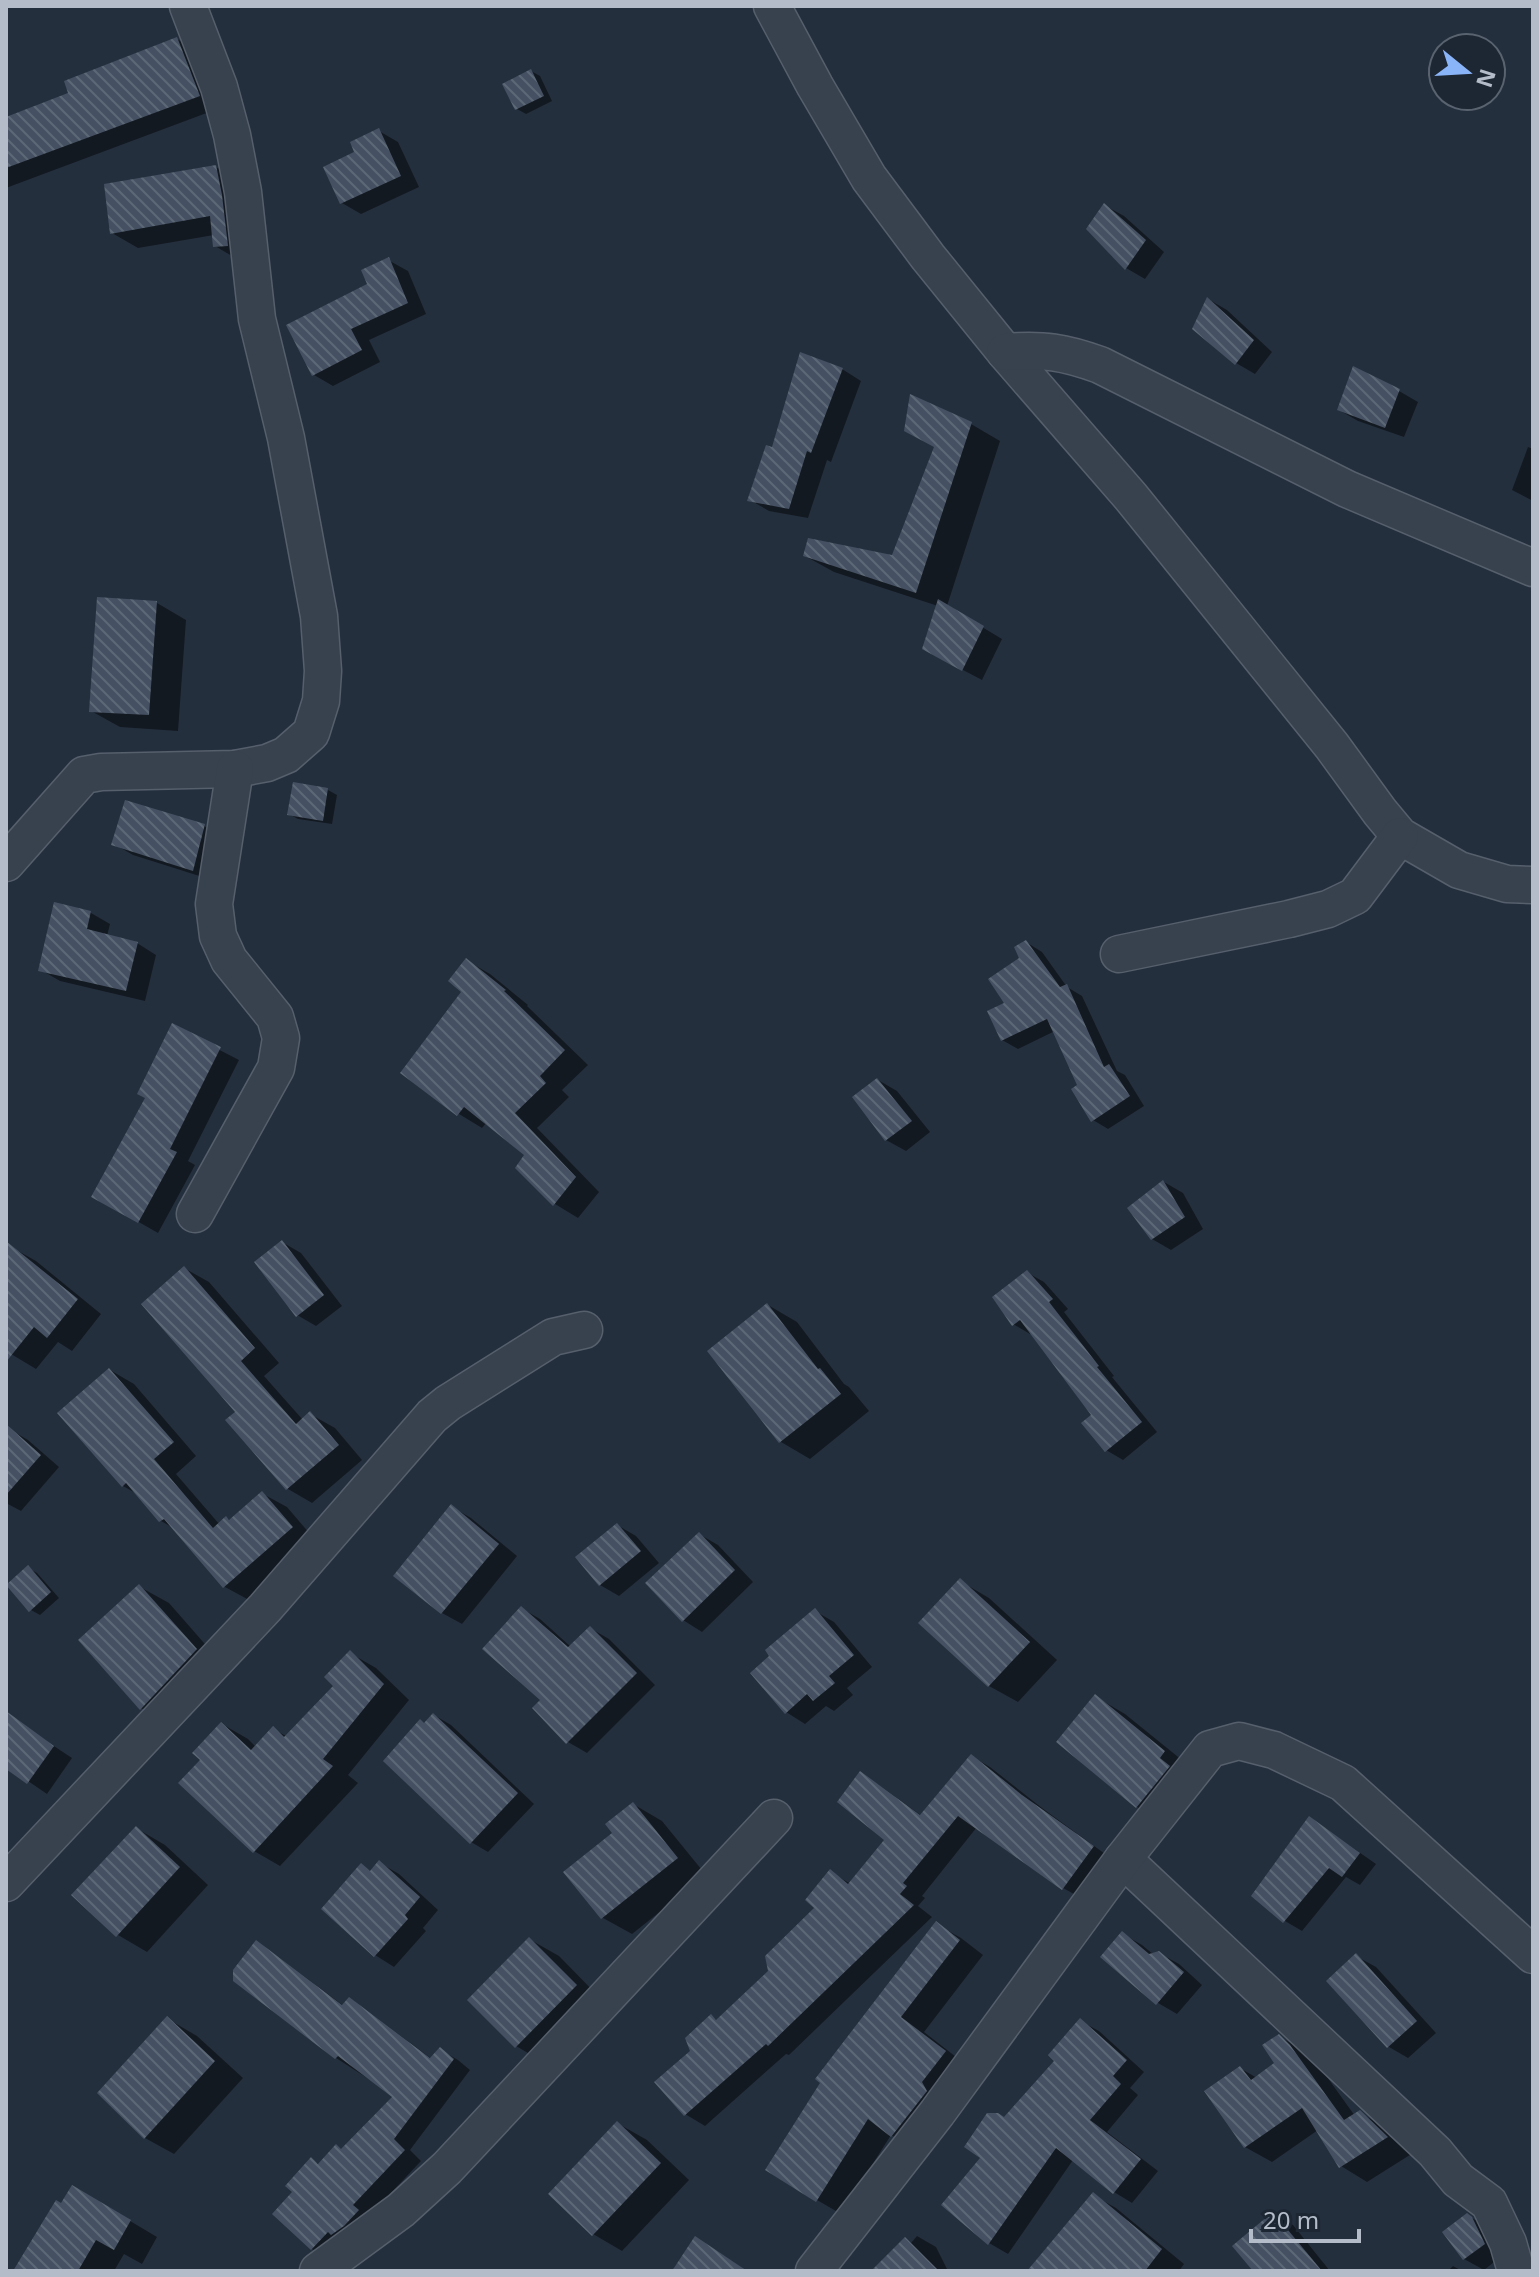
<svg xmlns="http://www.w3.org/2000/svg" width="1539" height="2277" font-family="'Noto Sans',sans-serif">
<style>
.shadow{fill:#0007}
.building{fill:url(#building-back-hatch)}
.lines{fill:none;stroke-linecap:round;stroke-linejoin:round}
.minor-casing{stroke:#565f6c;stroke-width:39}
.minor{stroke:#38414e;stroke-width:36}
</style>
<defs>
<pattern id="building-back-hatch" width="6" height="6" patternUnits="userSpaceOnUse" patternTransform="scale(2)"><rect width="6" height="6" fill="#455162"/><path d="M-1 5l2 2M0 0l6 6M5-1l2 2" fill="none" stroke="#5d6877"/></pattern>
</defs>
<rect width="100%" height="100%" fill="#242f3e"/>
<g class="shadow">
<polygon points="177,39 199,52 220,108 6,188 6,119 70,94"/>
<polygon points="531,71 540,76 552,101 526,114 517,109"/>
<polygon points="379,131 398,142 419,187 361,214 342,203 357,153"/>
<polygon points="216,167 243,182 242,262 215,246 214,235 138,248 112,233"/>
<polygon points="1104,205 1124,216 1164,252 1145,279 1126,268"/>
<polygon points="388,260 408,271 426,314 369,340 380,362 333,386 314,375 369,285"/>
<polygon points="1208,299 1227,310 1272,352 1255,374 1236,363"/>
<polygon points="842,369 861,381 831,462 827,460 808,518 769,511 750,500 773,450"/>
<polygon points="1399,391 1418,402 1404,437 1358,421 1339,410"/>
<polygon points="971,424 1000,441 947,606 1002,639 982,680 944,660 938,606 834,572 805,556 893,557 936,447"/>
<polygon points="1528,447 1533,449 1533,501 1512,490"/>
<polygon points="157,603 186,620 178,731 120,727 91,711"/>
<polygon points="328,790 337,795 332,824 298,819 289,814"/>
<polygon points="204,826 224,838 212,880 133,855 114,844"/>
<polygon points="56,904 91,913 110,924 107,936 137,943 156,955 145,1001 60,981 41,970"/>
<polygon points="1026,942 1042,952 1067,987 1082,996 1117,1071 1125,1075 1144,1106 1108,1129 1093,1120 1055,1031 1018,1049 1002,1040 1007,1004"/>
<polygon points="466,960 490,974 528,1005 527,1006 588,1065 562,1090 569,1097 537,1128 599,1192 578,1218 555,1204 527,1155 487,1122 482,1128 459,1114"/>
<polygon points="173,1026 239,1060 188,1161 195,1165 158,1233 93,1196 147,1097"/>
<polygon points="878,1080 897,1091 930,1132 906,1151 886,1140"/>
<polygon points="1164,1182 1183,1193 1203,1229 1171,1250 1152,1239"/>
<polygon points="282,1242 301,1253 342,1306 316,1326 297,1315"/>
<polygon points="11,1247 36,1261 101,1314 72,1351 58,1342 36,1369 6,1351 6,1254"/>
<polygon points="184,1268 209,1282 279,1363 264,1376 303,1420 310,1414 335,1428 362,1460 312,1503 288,1489 228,1420 238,1412"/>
<polygon points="1028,1273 1044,1282 1068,1309 1064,1312 1114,1376 1112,1377 1157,1432 1123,1460 1106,1450 1093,1415 1032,1332 1030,1334 1013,1324"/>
<polygon points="768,1305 797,1322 844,1384 849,1387 869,1411 810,1459 781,1442"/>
<polygon points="110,1370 134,1384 196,1456 176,1474 220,1525 227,1518 231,1521 263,1494 287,1507 316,1541 249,1600 225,1587 175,1529 161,1521 139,1495 123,1486"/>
<polygon points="9,1429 28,1440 59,1467 21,1511 6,1503 6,1432"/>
<polygon points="452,1507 471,1518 517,1556 462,1624 442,1613 396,1575"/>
<polygon points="617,1525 636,1536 659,1563 619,1596 600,1585"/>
<polygon points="699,1534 718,1545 753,1582 702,1632 683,1620"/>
<polygon points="28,1568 37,1573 59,1598 40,1615 31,1610"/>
<polygon points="960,1581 989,1598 1057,1660 1018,1702 989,1686"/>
<polygon points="140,1587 169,1603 225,1667 171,1725 141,1708"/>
<polygon points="521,1608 540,1619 571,1647 590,1628 609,1639 655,1685 587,1753 568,1742 543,1700"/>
<polygon points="815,1611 834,1622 872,1667 847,1688 853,1695 834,1711 826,1706 805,1724 786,1712"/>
<polygon points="350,1653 376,1668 409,1700 348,1775 358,1783 280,1866 254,1851 202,1760 222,1724 248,1739 256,1747 273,1729 286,1736 336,1686"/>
<polygon points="1096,1697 1125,1714 1193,1769 1166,1824 1137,1807 1059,1742"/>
<polygon points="434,1715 451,1725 534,1804 488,1852 471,1842 425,1725"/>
<polygon points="13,1719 72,1758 47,1794 6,1766 6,1728"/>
<polygon points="971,1756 990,1767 1042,1808 1112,1859 1083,1899 1063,1888 977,1827 922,1896 925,1898 918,1906 932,1917 789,2055 786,2054 705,2126 685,2114 692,2051 712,2017 718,2021 770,1971 817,1908 830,1872 851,1884 887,1839 860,1774 879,1785 922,1816"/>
<polygon points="633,1804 662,1821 706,1875 632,1934 603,1918 614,1833"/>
<polygon points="136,1828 165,1845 208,1885 147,1952 118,1935 74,1895"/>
<polygon points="1326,1829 1376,1864 1360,1885 1346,1877 1302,1931 1285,1921 1253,1895"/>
<polygon points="380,1863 399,1874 438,1910 423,1928 426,1931 394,1967 375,1955 362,1866 372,1872"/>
<polygon points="936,1924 961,1938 983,1955 924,2032 969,2067 917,2150 891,2135 841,2214 817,2200"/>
<polygon points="1123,1934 1142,1945 1154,1955 1159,1953 1179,1964 1202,1985 1177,2014 1158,2003 1103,1957"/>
<polygon points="529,1939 559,1956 605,2003 545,2063 516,2046"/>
<polygon points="256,1943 273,1953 344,2006 349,2000 366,2010 432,2059 441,2050 458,2060 470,2070 410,2150 421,2161 329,2259 312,2249 295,2192 311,2159 320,2165 343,2150 395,2096 336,2058 235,1980"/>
<polygon points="1356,1956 1376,1967 1436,2033 1408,2058 1389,2047 1329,1981"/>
<polygon points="168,2019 197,2036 243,2078 174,2154 145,2138 100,2093"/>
<polygon points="1080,2021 1099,2031 1144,2072 1130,2088 1138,2095 1107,2132 1158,2171 1132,2203 1114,2192 1073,2160 1008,2254 989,2243 943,2205 983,2157 1004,2119 1057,2060"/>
<polygon points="1279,2036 1305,2052 1317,2063 1355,2116 1360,2113 1387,2128 1413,2153 1367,2182 1341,2166 1318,2130 1272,2162 1245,2147 1240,2068 1257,2078 1276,2064"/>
<polygon points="617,2123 647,2140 689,2180 622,2251 593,2234"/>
<polygon points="73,2187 157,2237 142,2264 124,2254 114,2271 16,2271"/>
<polygon points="1093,2195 1116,2208 1184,2264 1179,2271 1030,2271"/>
<polygon points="1273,2214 1293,2225 1330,2271 1255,2271"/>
<polygon points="1467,2215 1487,2227 1503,2255 1484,2270 1464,2259"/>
<polygon points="917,2236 936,2247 948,2271 874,2271 905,2239 911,2243"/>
<polygon points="1453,2266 1462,2271 1448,2271"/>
</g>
<g class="building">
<polygon points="177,37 200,96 6,168 6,117 68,93 64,81"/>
<polygon points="531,69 544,96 515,110 502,84"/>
<polygon points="379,128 401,176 340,204 323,167 354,152 350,142"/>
<polygon points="216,165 222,195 228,246 213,247 210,216 110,234 104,184"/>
<polygon points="1104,203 1146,240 1125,270 1086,229"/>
<polygon points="389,257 408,303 351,329 362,350 312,376 286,325 367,284 361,270"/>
<polygon points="1207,297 1254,340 1235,365 1192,329"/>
<polygon points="800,352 843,368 811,453 807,451 789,509 747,501 766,445 772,447"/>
<polygon points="1353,366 1400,389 1385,428 1337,410"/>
<polygon points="910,394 972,422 916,593 803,556 808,538 892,555 934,447 904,431"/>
<polygon points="97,597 157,601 149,715 89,712"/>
<polygon points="938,599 984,626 962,671 922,649"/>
<polygon points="293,782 328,788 323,821 287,815"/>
<polygon points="125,800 205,824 193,871 111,845"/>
<polygon points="54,902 91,911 87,929 138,942 126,991 38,971"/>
<polygon points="1026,940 1060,987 1067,984 1104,1067 1109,1064 1130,1096 1091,1122 1071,1089 1077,1085 1047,1019 1001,1041 987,1011 1004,1003 988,979 1019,958 1014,947"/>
<polygon points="466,958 506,990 504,991 565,1050 540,1076 546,1083 515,1113 576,1177 553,1206 515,1168 524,1155 464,1107 457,1116 400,1073 461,992 448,981"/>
<polygon points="172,1023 221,1047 170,1149 177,1152 138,1223 91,1197 145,1098 137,1094"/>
<polygon points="877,1078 912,1121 885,1141 852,1097"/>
<polygon points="1163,1180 1185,1217 1151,1240 1127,1208"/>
<polygon points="282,1240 324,1295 296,1317 254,1262"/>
<polygon points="6,1241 78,1299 47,1338 34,1327 6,1362"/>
<polygon points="184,1266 255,1348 241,1361 296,1424 310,1411 339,1445 286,1490 225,1420 235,1412 141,1304"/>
<polygon points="1027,1270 1053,1299 1049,1302 1099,1366 1097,1367 1142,1422 1105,1452 1081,1423 1091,1415 1020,1320 1012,1326 992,1297"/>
<polygon points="767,1303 818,1369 820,1368 841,1394 779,1443 707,1351"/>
<polygon points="109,1368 174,1442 154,1459 213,1528 226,1516 229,1520 262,1491 293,1527 223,1588 164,1519 159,1522 126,1483 122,1487 57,1413"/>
<polygon points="6,1424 41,1455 6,1495"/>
<polygon points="451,1504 499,1544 441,1614 393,1576"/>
<polygon points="617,1523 641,1551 599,1586 575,1557"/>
<polygon points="699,1532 735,1570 682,1622 645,1583"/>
<polygon points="28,1565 51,1592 29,1612 6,1585"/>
<polygon points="960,1578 1030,1642 988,1687 918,1623"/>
<polygon points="139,1584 197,1649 140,1710 78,1640"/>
<polygon points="521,1606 568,1647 590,1626 637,1673 566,1744 532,1708 540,1700 482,1649"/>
<polygon points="815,1608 854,1655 829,1676 835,1683 813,1701 807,1694 785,1714 750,1673 769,1656 765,1650"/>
<polygon points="350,1650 384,1684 323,1759 333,1766 253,1853 178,1783 200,1760 192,1753 221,1722 251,1750 273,1726 284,1737 333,1686 324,1677"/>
<polygon points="1095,1694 1165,1751 1160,1758 1170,1766 1136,1808 1056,1742"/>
<polygon points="6,1711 54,1746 27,1784 6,1769"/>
<polygon points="433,1713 518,1793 470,1844 383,1761 420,1719 424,1723"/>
<polygon points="971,1754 1022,1795 1094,1846 1062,1890 958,1816 903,1883 907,1886 900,1894 914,1905 768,2046 766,2044 684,2116 654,2082 690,2051 685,2038 711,2014 716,2020 768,1971 765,1956 814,1908 805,1900 830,1869 848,1884 884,1840 837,1802 860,1771 920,1815"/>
<polygon points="633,1802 678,1858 601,1919 563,1872 612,1833 605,1824"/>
<polygon points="1309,1816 1360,1853 1342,1877 1329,1868 1283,1923 1251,1896"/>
<polygon points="136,1826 180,1867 116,1937 71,1895"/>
<polygon points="379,1860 420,1897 405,1915 408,1919 374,1957 321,1909 361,1863 370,1871"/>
<polygon points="936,1921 960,1940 901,2017 946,2051 922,2082 927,2091 891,2137 868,2119 816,2202 765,2170 820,2083 815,2079"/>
<polygon points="1122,1931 1149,1954 1159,1951 1184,1972 1156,2005 1100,1957"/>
<polygon points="529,1937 577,1985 515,2048 467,2000"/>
<polygon points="256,1940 342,2005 349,1997 430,2058 440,2047 454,2059 394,2139 405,2150 353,2205 359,2210 344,2226 331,2235 328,2232 311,2250 272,2214 292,2192 285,2186 311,2157 318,2164 336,2144 341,2149 392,2097 338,2056 335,2059 233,1981 233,1970"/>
<polygon points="1356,1953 1417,2021 1387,2048 1326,1981"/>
<polygon points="167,2016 215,2061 144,2139 97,2093"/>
<polygon points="1080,2018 1127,2060 1113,2076 1121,2084 1090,2120 1141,2159 1113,2194 1056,2148 988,2245 941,2205 980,2158 964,2147 987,2113 998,2113 1004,2117 1054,2061 1048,2055"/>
<polygon points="1279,2034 1290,2045 1344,2120 1360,2110 1388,2137 1339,2168 1302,2108 1244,2148 1204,2091 1240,2066 1251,2080 1274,2063 1262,2045"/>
<polygon points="617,2121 661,2163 592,2236 548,2194"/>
<polygon points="72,2185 131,2220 114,2250 96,2240 78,2271 13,2271 56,2200 61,2203"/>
<polygon points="1093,2192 1162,2249 1145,2271 1027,2271"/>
<polygon points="1273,2212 1322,2271 1253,2271 1232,2246"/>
<polygon points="1467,2213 1472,2217 1485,2244 1463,2260 1442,2232"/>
<polygon points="695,2236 747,2271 672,2271"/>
<polygon points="905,2237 939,2271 871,2271"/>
</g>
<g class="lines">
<defs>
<g id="minor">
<polyline points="772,6 815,86 869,178 928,257 1005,352 1131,497 1332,746 1380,812 1400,836 1459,870 1507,884 1533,885"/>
<path d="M1005,352C1044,349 1064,352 1100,365L1347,489L1533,568"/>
<polyline points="6,863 84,775 101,772 235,769 267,763 286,755 311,733 321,701 323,671 319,616 286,438 257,319 243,192 232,135 219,87 188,6"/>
<polyline points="1119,954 1289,919 1328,909 1355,896 1400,836"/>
<polyline points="195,1214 276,1068 281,1038 275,1017 229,960 218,936 214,904 235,769"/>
<polyline points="1123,1859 1435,2152 1458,2180 1489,2203 1508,2243 1516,2271"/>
<polyline points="6,1883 265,1608 432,1416 448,1403 553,1337 584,1330"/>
<polyline points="318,2271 401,2210 447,2168 774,1818"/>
<polyline points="814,2271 937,2113 1123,1859 1210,1749 1239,1741 1274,1750 1343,1783 1533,1955"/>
</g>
</defs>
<use href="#minor" class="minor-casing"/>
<use href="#minor" class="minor"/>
</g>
<rect width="1539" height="2277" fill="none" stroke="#b4bcc9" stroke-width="16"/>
<g transform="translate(1467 72) rotate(108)"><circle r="38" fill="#1d2633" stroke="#59626f" stroke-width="2"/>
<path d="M0-6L14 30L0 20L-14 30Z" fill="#8ab4f8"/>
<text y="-12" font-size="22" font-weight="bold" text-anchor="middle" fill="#b4bcc9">N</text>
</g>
<path d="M1251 2229v12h108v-12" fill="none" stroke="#b4bcc9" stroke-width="4"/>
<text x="1263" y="2229" font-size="24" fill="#b4bcc9" stroke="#1d2633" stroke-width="6" paint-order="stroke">20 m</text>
</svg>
